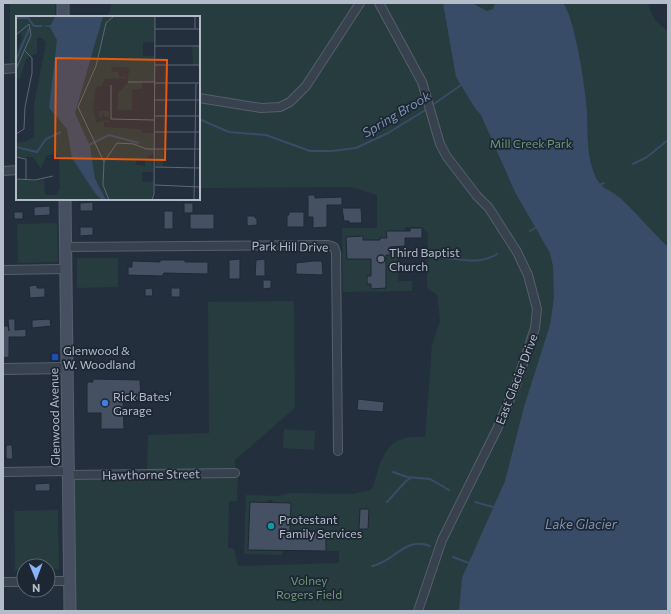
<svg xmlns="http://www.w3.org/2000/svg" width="671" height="614" font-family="Commissioner,sans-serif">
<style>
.green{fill:#263c3f}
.water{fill:#394c67}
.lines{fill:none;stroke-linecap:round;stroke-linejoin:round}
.stream{stroke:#394c67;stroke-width:2}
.building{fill:#455162;stroke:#1f2835}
.minor-casing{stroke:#565f6c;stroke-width:10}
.tertiary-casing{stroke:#565f6c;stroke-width:12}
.secondary-casing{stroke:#565f6c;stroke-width:13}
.minor{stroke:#38414e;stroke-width:8}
.tertiary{stroke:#38414e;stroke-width:10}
.secondary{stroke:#465061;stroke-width:11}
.worship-dot{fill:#6b7280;stroke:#1d2633;stroke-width:1.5}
.transit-dot{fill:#1a4fb4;stroke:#1d2633;stroke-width:1.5}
.shop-dot{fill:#3f7fe0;stroke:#1d2633;stroke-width:1.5}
.culture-dot{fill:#0f9aa8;stroke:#1d2633;stroke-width:1.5}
.labels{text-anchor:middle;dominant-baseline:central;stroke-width:3.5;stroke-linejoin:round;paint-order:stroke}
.park-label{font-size:12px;fill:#6b9a76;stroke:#1d2633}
.street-label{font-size:12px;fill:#b4bcc9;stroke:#1d2633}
.poi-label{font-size:12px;fill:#b4bcc9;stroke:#1d2633;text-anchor:start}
.water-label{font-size:13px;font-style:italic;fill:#7c92b1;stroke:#1d2633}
.inset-river{fill:none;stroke:#394c67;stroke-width:2}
.inset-road{fill:none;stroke:#5e6776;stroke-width:1}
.view{fill:#e8590c;fill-opacity:0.15;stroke:#e8590c;stroke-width:2}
.inset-edge{fill:none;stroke:#b4bcc9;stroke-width:2}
</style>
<rect width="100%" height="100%" fill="#242f3e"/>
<g class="green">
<polygon points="10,3 55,3 55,17 17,17 17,62 10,63"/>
<path d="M112,3H647L655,20L668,32V611H70L67,476L147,474L148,435L209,433L208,302L294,301L295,408L235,460V472L238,473L237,501H229L228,548L234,549L238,566L339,563V551H326V532L313,531V530H290L272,500H268V502H250L248,550L282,551V555L244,554L246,495L278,496L290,493L353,494L370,490L373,487C383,454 386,435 425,437L432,345L440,321L437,295L427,288L428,234L422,227H405V231L387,232V238H380V240H363L362,236L346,237L347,259L375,256L371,276H367V283L371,284V289L386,288V255H390V247L398,246V281H412V291L343,292L342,228H377V195L351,187L199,188V17H108Z"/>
<polygon points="57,223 58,262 18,263 17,224"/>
<polygon points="77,258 118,258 118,287 77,288"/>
<polygon points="284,429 315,431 314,450 283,448"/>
<polygon points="58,510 59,569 48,569 48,566 24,566 24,569 15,570 14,511"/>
</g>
<path class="water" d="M443,3H472L487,11L493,9L495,3H563C575,18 586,91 587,112C588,135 586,157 596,178C602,189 610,190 619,197C636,212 651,231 668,247V611H459L462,578L505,481L524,407L550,325L554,298L553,266L550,253L515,192L481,115L475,108L456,77Z"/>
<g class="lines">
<g class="stream">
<polyline points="431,106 461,85"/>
<polyline points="199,119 229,132 266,135 310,151 332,151 356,148 388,133 427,109"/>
<polyline points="633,164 647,157 668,140"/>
<polyline points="600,185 604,183"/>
<polyline points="530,231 535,228"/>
<path d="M444,258C463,259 480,265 497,254"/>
<polyline points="393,472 407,477 430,479 449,490"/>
<polyline points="387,502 406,481 411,478"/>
<polyline points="475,502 493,507"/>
<polyline points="453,557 469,563"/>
<path d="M372,566C394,562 405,536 430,546"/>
</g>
</g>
<g class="building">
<polygon points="308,195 315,195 315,198 342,197 342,205 327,205 327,227 313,228 313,217 308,217"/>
<polygon points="93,202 93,211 80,211 80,203"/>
<rect x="184" y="203" width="9" height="10"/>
<polygon points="50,206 50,215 34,216 34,207"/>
<polygon points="342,208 361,208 362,223 349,223 349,221 344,221"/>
<rect x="164" y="211" width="9" height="18"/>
<rect x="14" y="212" width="9" height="7"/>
<polygon points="289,212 304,212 304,227 287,227 287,215 289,215"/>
<rect x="190" y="214" width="24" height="15"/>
<polygon points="247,216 255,216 255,218 257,218 257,225 247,226"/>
<polygon points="80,227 93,227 93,235 80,236"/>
<polygon points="410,228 422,228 422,238 405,238 405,246 390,247 390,255 386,255 386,288 371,289 371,284 367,284 367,276 371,276 371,259 347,259 346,237 363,236 363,240 380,240 380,238 387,238 386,231 410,231"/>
<polygon points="240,259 240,279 229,279 229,260"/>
<polygon points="265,259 265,276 255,276 256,260"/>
<polygon points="160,260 185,260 185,262 208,262 208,274 164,273 162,276 128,275 128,267 132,267 132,261 160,262"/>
<polygon points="314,261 322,261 323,275 296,274 296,263"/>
<polygon points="263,280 271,280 271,288 263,289"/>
<polygon points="37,285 37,288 45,288 45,297 30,298 29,286"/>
<polygon points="152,288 153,296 145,296 145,289"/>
<rect x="171" y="288" width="9" height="9"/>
<polygon points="8,319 15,319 15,330 26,329 26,337 9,337 9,357 3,358 3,326 8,326 9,331"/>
<polygon points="50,319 51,326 32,328 32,320"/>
<polygon points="93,379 140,380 141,401 123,401 124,429 101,429 101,413 87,413 87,382 93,382"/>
<polygon points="358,399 384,402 383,412 357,410"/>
<polygon points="6,445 12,445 13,459 6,459"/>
<polygon points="50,483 50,491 35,491 35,484"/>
<polygon points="250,502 291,503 290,530 326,532 326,551 248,550"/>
<polygon points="360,509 369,509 368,529 359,529"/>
</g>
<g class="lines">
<defs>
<g id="minor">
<polyline points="379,3 422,82 440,144 447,157 477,196 489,208 517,252 528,275 537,309 535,328 516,385 497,429 442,540 418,611"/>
<polyline points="3,69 17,68"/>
<polyline points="199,98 261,108 280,107 290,102 306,86 360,3"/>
<polyline points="3,171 17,170"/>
<polyline points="65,247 328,245 334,247 336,253 338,451"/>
<polyline points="3,270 65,269"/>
<polyline points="3,472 67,471"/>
<polyline points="67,475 235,473"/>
<polyline points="48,581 70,581"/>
<polyline points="3,582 24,582"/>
</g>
<polyline id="tertiary" points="3,369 66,368"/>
<g id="secondary">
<polyline points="63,3 63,17"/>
<polyline points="65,199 70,611"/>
</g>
</defs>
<use href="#minor" class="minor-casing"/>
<use href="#tertiary" class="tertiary-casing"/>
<use href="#secondary" class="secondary-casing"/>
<use href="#minor" class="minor"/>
<use href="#tertiary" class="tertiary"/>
<use href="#secondary" class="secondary"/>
</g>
<circle class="worship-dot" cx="381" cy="259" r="4"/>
<rect class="transit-dot" x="51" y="353" width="8" height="8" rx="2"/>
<circle class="shop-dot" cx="105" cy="403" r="4"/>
<circle class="culture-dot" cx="271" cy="526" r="4"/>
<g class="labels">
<g class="park-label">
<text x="531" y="143">Mill Creek Park</text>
<text x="309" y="580">Volney<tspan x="309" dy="14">Rogers Field</tspan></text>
</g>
<g class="street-label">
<text transform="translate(290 246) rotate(1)">Park Hill Drive</text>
<text transform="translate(516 379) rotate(-69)">East Glacier Drive</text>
<text transform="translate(54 417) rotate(-91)">Glenwood Avenue</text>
<text transform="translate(151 474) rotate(-1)">Hawthorne Street</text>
</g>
<g class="poi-label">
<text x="389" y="252">Third Baptist<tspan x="389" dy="14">Church</tspan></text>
<text x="63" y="350">Glenwood &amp;<tspan x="63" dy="14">W. Woodland</tspan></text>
<text x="113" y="396">Rick Bates'<tspan x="113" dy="14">Garage</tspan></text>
<text x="279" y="519">Protestant<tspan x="279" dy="14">Family Services</tspan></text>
</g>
<g class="water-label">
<text transform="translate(396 114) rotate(-31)">Spring Brook</text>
<text x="581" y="524">Lake Glacier</text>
</g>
</g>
<g transform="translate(16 16)">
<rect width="184" height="184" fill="#242f3e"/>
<path d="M0,0H139V26H127V40H139V66H126V73H116V94H101L102,77L111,68L113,54L111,51H95L97,56H103V61H109L110,54L104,52L110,53V62L89,63L86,70L80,71L77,90L80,106L93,104V101H88V96L84,103L82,95H93V106H88V111L124,113L127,117H139L138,138L133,139L130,144H120V149H123L129,150V145H136L138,156H126V166H138L136,184H0V163L19,165L28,163L29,179H40L44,172L43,144L40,137L30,140L25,153L17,141H0V126H9L18,121V88L30,27L26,22H21V37L10,43L4,63L0,62V37L6,22L4,16L0,19ZM176,30H184V49H177ZM140,134H147V150H140Z" fill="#263c3f"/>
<path d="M39,0H87L59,97L74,130L79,163L90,184H86L79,177L56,142L51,113L33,92L41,24L34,11L25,10L35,9Z" fill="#394c67"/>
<path class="inset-river" d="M0,2H12L18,10H26M0,44L13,13M73,129L93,119L123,127M0,131L21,136L30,123L45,116"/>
<path class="inset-road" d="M179,0V13M139,13H184M0,19L13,8L15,19L0,53M139,30H184M139,49H184M112,66H139M139,67H184M95,69V103L138,104M139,84H184M139,100H184M139,116H184M0,118L8,113L9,91L16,57V42L9,35M0,141L10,143V164M88,146L62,91L80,50L90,7L98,0M139,151L184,152M0,163L19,164L37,160M139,169L184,171M93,184L87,169L88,146L101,127L118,128L130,133H184M136,184L138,178L139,0M178,184L180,67"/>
<path class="view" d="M40,42L151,44L149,144L39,142Z"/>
<rect width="184" height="184" class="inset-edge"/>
</g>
<rect width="671" height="614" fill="none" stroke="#b4bcc9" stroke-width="8"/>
<g transform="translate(36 578) rotate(179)"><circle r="19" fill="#1d2633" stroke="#59626f"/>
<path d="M0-3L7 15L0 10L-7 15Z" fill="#8ab4f8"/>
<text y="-6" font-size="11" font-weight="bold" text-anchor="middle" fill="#b4bcc9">N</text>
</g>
</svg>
